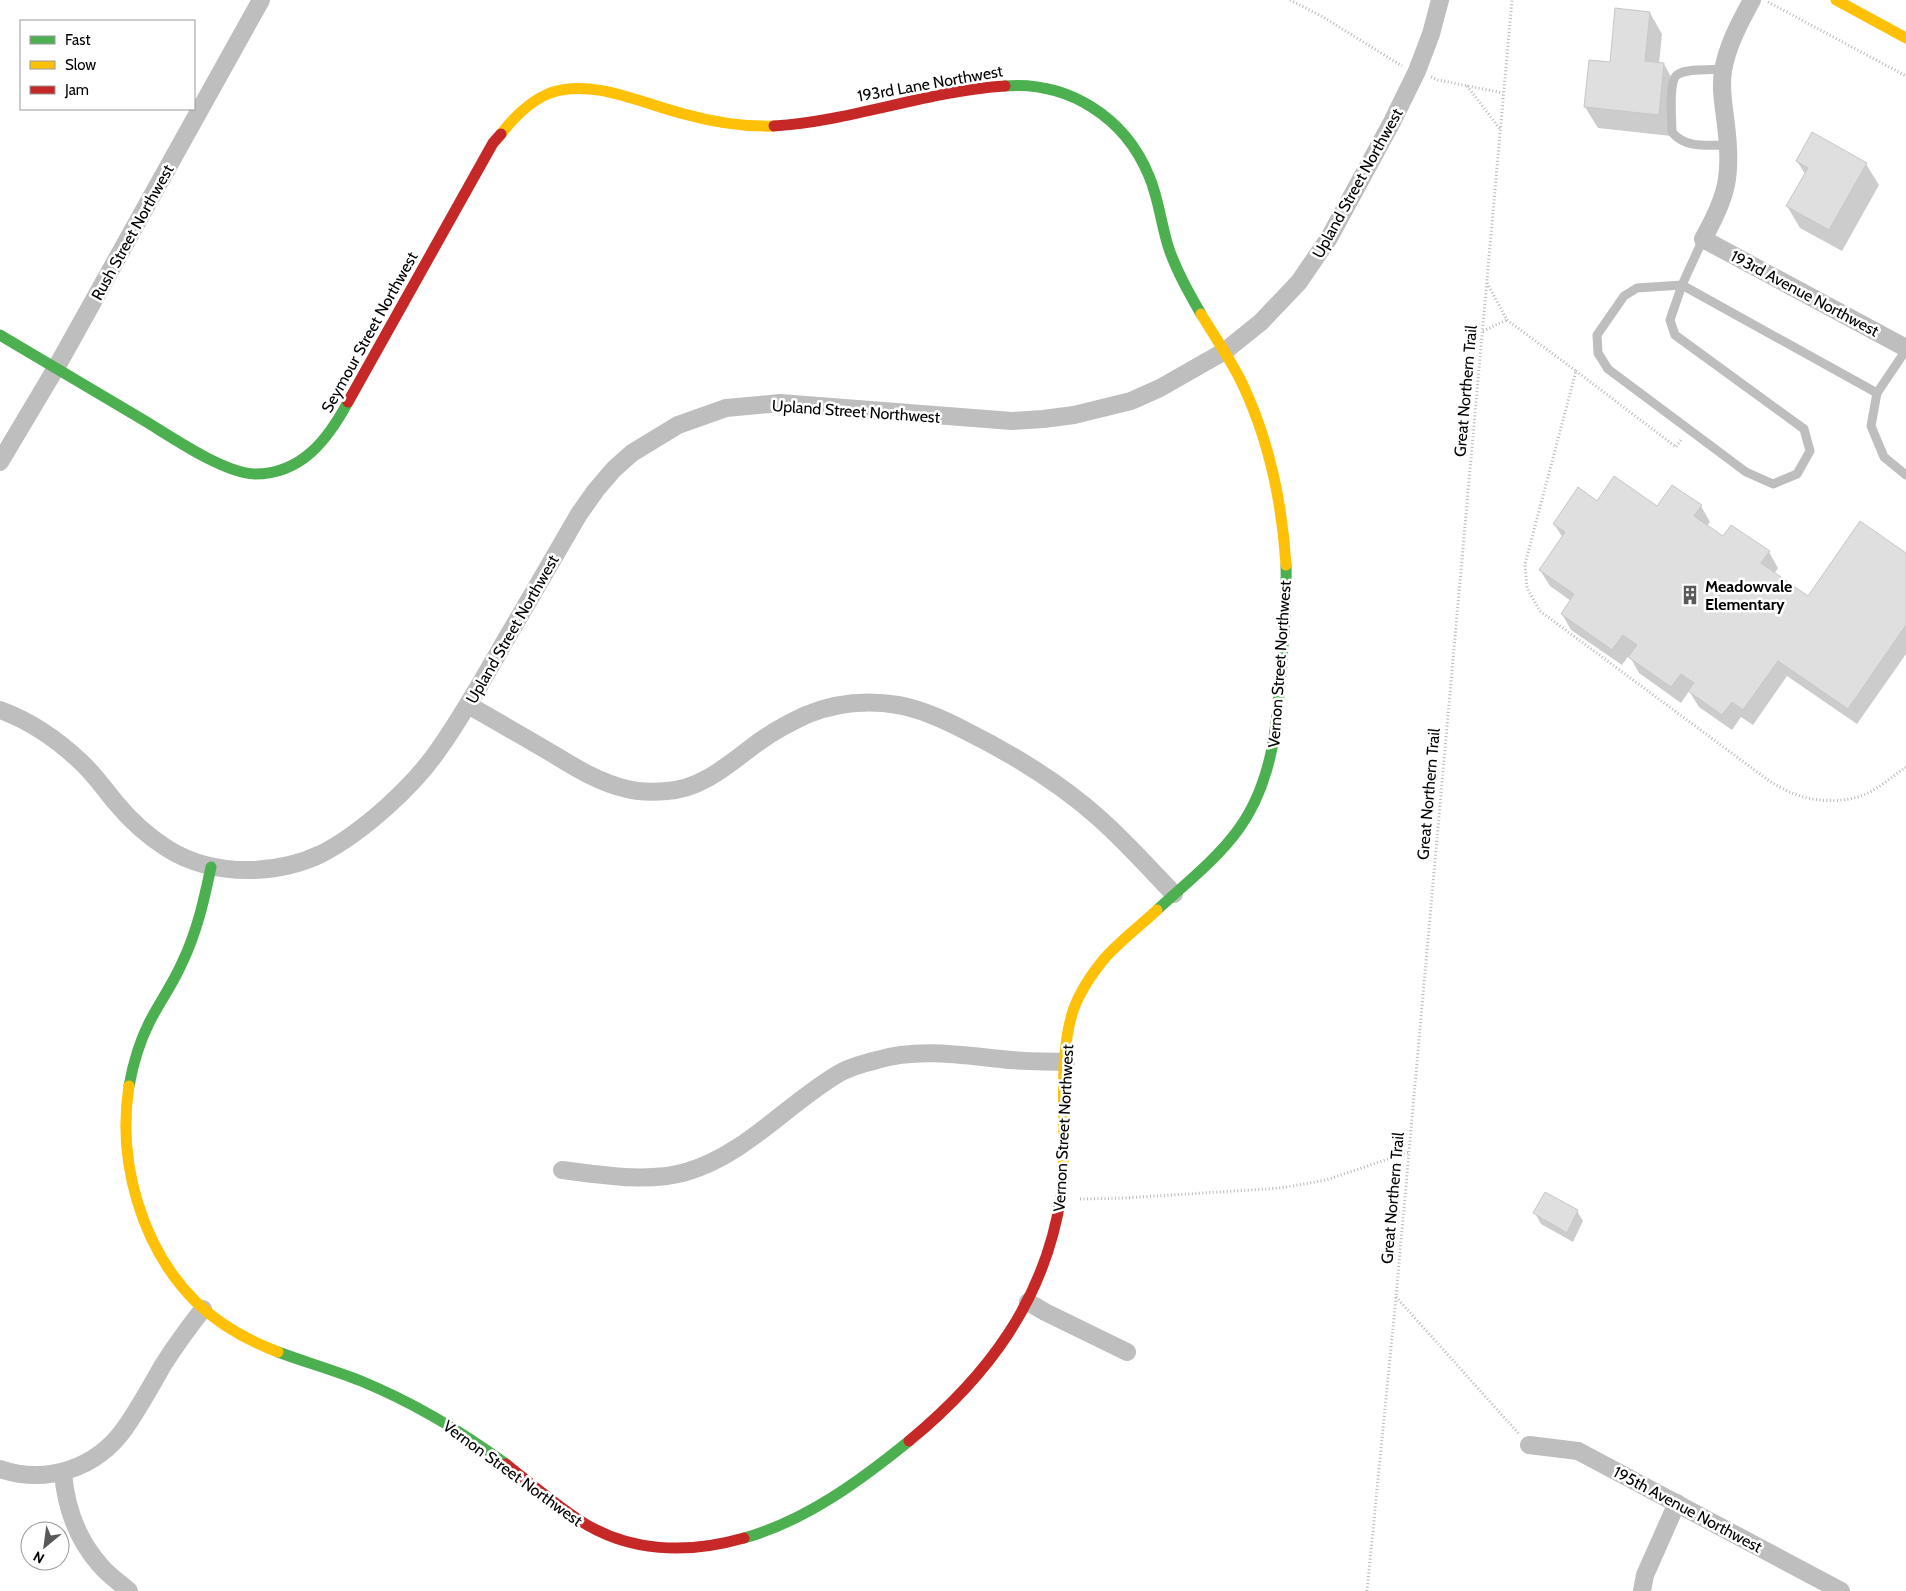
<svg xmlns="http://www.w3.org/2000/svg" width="1906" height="1591" font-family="Cabin,sans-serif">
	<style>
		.shadow { fill: #0003 }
		.building { fill: #dfdfdf; stroke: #c7c7c7 }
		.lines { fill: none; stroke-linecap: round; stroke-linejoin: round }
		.path { stroke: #b9b9b9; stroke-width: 3; stroke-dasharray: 1 2.5; stroke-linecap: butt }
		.lane { stroke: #bebebe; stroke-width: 9 }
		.street { stroke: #bebebe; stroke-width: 18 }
		.fast { stroke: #4caf50; stroke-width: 11 }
		.slow { stroke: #ffc107; stroke-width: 11 }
		.jam { stroke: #c62828; stroke-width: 11 }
		.labels { text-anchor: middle; stroke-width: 5; stroke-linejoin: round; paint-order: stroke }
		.street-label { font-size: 16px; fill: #000; stroke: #fff }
		.poi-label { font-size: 16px; font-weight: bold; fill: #000; stroke: #fff; text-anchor: start }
	</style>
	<rect width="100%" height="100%" fill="#fff"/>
	<g class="shadow">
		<polygon points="1650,13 1662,34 1659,64 1664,64 1676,86 1671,136 1598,128 1585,107 1611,64"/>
		<polygon points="1797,161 1866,164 1879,185 1842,251 1800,228 1787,206 1805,174"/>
		<polygon points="1597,502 1658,508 1701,506 1710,522 1707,526 1724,538 1769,552 1778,568 1774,574 1808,597 1906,554 1906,654 1857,724 1787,676 1753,725 1741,717 1732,730 1699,707 1689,691 1681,703 1639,673 1629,655 1622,665 1571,630 1562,614 1571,601 1550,586 1540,570 1563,538 1554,524"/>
		<polygon points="1577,1211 1583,1221 1573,1242 1541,1224 1535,1213"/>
	</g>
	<g class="building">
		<polygon points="1615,8 1650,12 1645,61 1664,63 1659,115 1584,107 1589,60 1610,62"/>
		<polygon points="1812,132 1867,163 1829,230 1786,206 1808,168 1796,161"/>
		<polygon points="1614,476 1657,506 1672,485 1702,505 1694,516 1723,536 1731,525 1770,551 1761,563 1808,596 1860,521 1906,553 1906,625 1848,709 1778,661 1743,710 1732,702 1722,715 1688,691 1694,683 1681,674 1671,687 1628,657 1637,645 1623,635 1612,650 1561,614 1574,594 1539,570 1565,532 1553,524 1578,487 1597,501"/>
		<polygon points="1545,1192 1578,1210 1567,1233 1533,1213"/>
	</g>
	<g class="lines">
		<g class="path">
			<polyline points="1290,0 1323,17 1402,66"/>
			<polyline points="1768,2 1906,76"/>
			<polyline points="1431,77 1438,80 1503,93"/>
			<polyline points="1467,86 1500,129"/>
			<path d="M 1487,283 L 1507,320 L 1576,371 L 1525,564 L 1527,588 L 1540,611 L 1768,780 C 1776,785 1784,790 1792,793 C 1813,802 1839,803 1861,796 C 1877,790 1892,777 1906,767"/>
			<polyline points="1483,331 1507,320"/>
			<polyline points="1576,371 1676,447 1681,440"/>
			<polyline points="1080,1199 1125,1198 1281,1188 1326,1180 1409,1152"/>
			<polyline points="1396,1297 1519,1434"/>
			<polyline points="1367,1591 1396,1297 1512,0"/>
		</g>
		<g class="lane">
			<path d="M 1723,69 C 1712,70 1686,68 1677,75 C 1668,82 1672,120 1672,132 C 1685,149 1709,145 1729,145"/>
			<polyline points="1703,239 1682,285 1877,393"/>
			<polygon points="1682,285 1670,320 1675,335 1804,429 1810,451 1797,474 1773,484 1746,472 1608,369 1598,353 1597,335 1624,296 1637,288"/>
			<polyline points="1906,350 1877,393 1871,426 1884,457 1906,475"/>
		</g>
		<g class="street">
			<path d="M 1752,0 C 1740,22 1727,46 1723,71 C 1720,89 1724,107 1726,125 C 1732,174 1728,195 1703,239 L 1906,348"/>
			<polyline points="0,462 56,368 261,0"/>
			<path d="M 468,705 C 497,721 525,738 553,754 C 576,768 600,783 627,789 C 639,792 655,792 667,791 C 705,789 734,759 763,739 C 776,730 791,722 806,715 C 835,703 867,700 898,705 C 922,709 945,720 966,731 C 1014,755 1060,783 1099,818 C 1126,842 1149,868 1174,894"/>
			<path d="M 0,710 C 30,721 59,741 82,763 C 95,775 105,790 116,803 C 131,821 149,837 168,849 C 194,865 224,871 254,870 C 277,869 300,864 321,854 C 362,833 413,787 439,749 C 463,715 484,678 505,641 C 530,599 554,557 579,514 L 596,490 L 614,469 L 632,453 L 678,425 L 726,408 L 780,403 L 1012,421 L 1043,419 L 1074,415 L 1131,401 L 1160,388 L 1225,351 L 1261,322 L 1299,282 L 1329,238 L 1392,122 L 1417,71 L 1431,34 L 1440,0"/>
			<path d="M 562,1170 C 602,1175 647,1183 686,1172 C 745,1155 787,1104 838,1074 C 849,1067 865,1063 877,1060 C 917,1048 961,1055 1001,1059 C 1022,1062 1044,1061 1066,1062"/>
			<polyline points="1028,1302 1045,1312 1127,1352"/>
			<polyline points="1529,1445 1578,1451 1841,1591"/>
			<path d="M 0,1469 C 47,1485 97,1468 125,1428 C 139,1408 151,1386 163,1365 C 175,1346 189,1327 203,1309"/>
			<path d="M 63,1473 C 66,1508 77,1539 100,1565 C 108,1575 120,1583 129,1591"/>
			<polyline points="1642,1591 1645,1575 1677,1503"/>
		</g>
		<g class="fast">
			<path d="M 1005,86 C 1068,81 1125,117 1149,176 C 1159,199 1161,225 1169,249 C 1177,272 1189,293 1201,314"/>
			<path d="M 0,335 C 47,363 93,390 140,418 C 169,435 222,473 255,474 C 302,474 328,439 348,402"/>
			<path d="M 1157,910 C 1185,884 1216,860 1238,830 C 1272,784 1277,726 1281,671 C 1284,635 1287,600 1286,565"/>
			<path d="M 129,1086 C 133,1064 139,1043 149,1023 C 159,1003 173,984 182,963 C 197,932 204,900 211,867"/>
			<path d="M 278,1352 C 305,1362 333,1370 361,1381 C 412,1402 461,1431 506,1464"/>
			<path d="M 744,1538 C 805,1521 860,1481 909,1441"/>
		</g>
		<g class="slow">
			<polyline points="1836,0 1906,38"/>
			<path d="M 501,134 C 514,117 530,101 550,93 C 593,78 643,104 684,114 C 713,122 744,127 774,126"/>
			<path d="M 1201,314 C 1215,337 1230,359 1242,383 C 1269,440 1282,502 1286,565"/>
			<path d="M 129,1086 C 117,1161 141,1248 197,1303 C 219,1324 249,1341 278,1352"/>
			<path d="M 1061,1196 C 1069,1138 1056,1069 1072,1014 C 1078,994 1091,975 1104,959 C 1120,941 1140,926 1157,910"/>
		</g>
		<g class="jam">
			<path d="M 774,126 C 852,121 927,91 1005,86"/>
			<polyline points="348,402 493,143 501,134"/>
			<path d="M 909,1441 C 988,1376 1045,1300 1061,1196"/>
			<path d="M 506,1464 C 530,1483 553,1503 579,1520 C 629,1553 688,1554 744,1538"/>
		</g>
	</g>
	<defs>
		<symbol id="building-bare" viewBox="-9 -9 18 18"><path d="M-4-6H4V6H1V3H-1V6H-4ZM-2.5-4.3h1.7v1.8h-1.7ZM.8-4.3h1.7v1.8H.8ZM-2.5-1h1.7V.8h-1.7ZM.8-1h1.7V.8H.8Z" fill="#595959" stroke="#fff" stroke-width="2.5" paint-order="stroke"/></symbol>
	</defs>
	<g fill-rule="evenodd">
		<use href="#building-bare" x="1676" y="581" width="28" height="28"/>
	</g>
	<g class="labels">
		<g class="street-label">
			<text transform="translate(930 83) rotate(-10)" y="6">193rd Lane Northwest</text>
			<text transform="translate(1357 183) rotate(-61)" y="6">Upland Street Northwest</text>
			<text transform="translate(132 232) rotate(-61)" y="6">Rush Street Northwest</text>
			<text transform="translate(1805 293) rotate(28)" y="6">193rd Avenue Northwest</text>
			<text transform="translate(369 332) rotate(-61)" y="6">Seymour Street Northwest</text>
			<text transform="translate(1465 391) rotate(-85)" y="6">Great Northern Trail</text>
			<text transform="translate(856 411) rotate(4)" y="6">Upland Street Northwest</text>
			<text transform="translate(512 629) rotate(-60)" y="6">Upland Street Northwest</text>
			<text transform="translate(1279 664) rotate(-86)" y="6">Vernon Street Northwest</text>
			<text transform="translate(1428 794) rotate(-85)" y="6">Great Northern Trail</text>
			<text transform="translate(1063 1128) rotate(-87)" y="6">Vernon Street Northwest</text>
			<text transform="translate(1392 1198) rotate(-85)" y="6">Great Northern Trail</text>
			<text transform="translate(513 1473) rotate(36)" y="6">Vernon Street Northwest</text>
			<text transform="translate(1688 1509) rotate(28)" y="6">195th Avenue Northwest</text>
		</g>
		<g class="poi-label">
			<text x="1705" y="592">Meadowvale<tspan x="1705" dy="18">Elementary</tspan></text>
		</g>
	</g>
	<rect x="20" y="20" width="175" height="90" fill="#ffffff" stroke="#999999"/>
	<rect x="30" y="36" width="25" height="8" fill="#4caf50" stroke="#999999"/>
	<text x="65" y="45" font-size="15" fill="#000000">Fast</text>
	<rect x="30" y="61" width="25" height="8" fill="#ffc107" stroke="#999999"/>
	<text x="65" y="70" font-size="15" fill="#000000">Slow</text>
	<rect x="30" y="86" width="25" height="8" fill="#c62828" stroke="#999999"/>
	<text x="65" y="95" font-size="15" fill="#000000">Jam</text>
	<g transform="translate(45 1546) rotate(209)"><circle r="24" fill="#ffffff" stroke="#999999"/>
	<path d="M0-4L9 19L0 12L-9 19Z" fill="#595959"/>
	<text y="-8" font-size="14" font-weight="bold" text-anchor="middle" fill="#000000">N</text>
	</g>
</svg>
